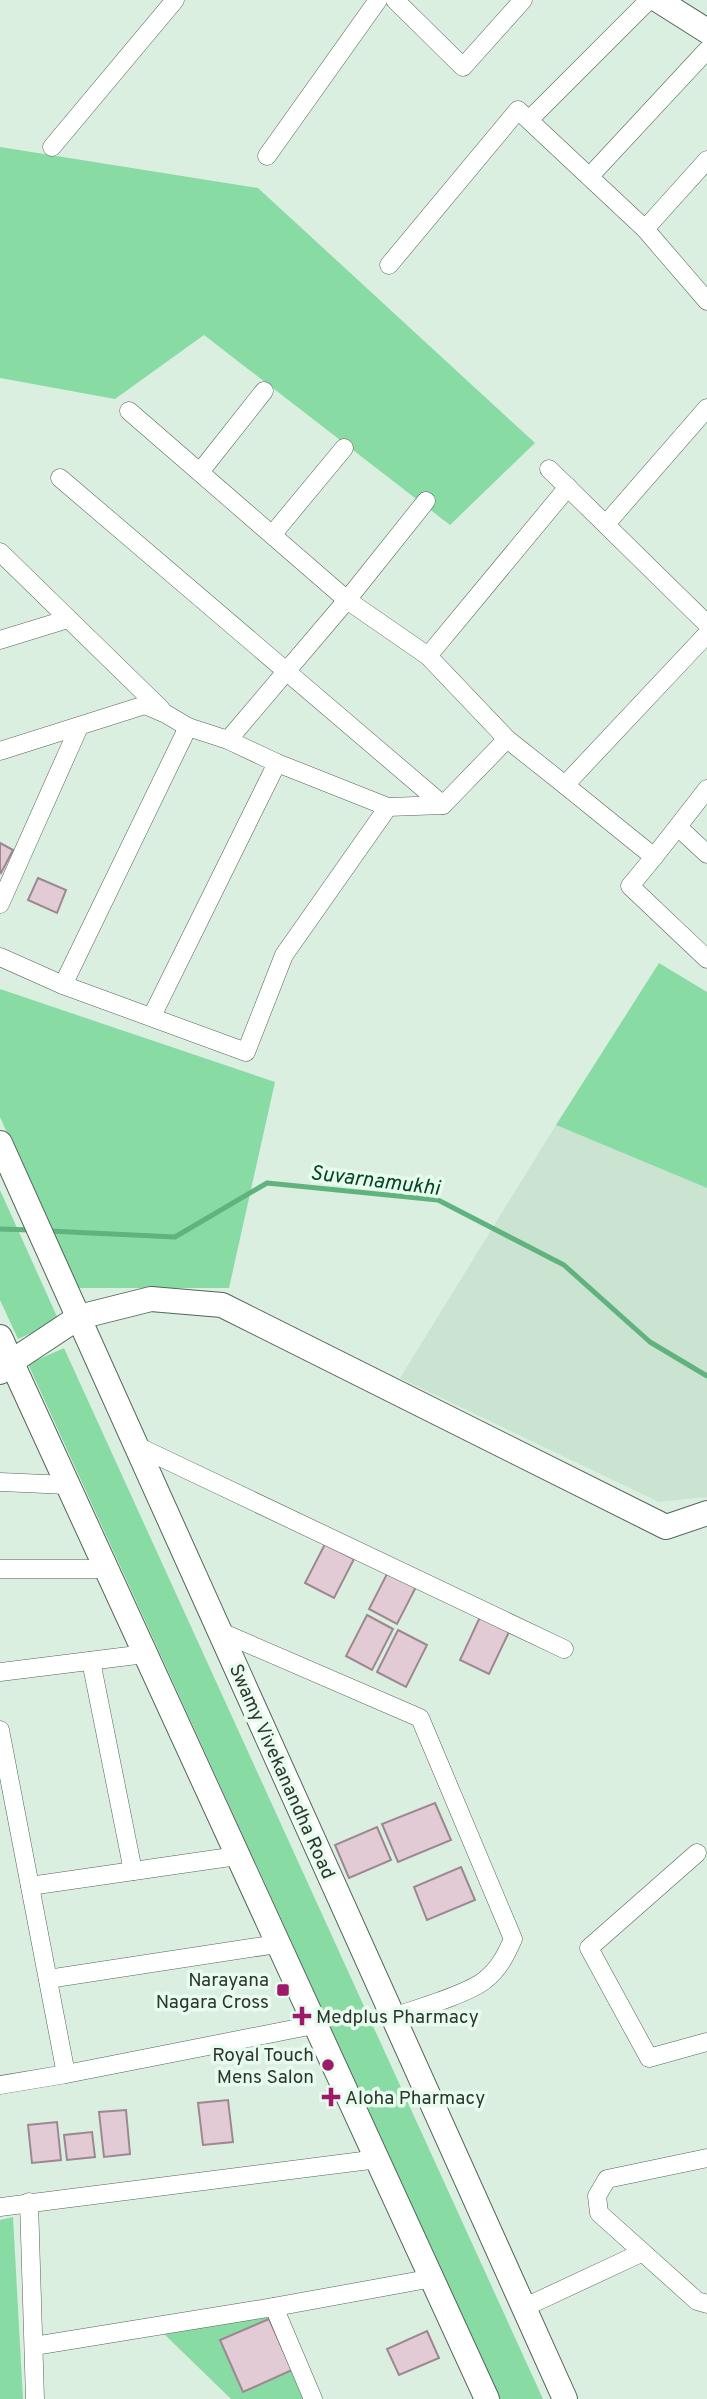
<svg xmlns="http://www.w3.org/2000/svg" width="707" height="2399" font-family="Overpass,sans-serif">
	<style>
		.built { fill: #cae4d1 }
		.green { fill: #89dba4 }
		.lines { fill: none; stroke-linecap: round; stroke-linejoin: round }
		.stream { stroke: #60b37d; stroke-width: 5 }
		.building { fill: #e2cbd5; stroke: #9d8891; stroke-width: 2 }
		.street-casing { stroke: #536558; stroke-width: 19 }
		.secondary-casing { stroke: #536558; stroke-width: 26 }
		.street { stroke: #fff; stroke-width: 18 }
		.secondary { stroke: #fff; stroke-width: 24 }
		.poi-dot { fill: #9e1969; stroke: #e8fcee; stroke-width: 2.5 }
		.labels { text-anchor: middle; stroke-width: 7; stroke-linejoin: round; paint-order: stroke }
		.street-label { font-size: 19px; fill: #2d352f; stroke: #e8fcee }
		.poi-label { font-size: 19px; fill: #2d352f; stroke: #e8fcee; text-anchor: end }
		.water-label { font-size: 21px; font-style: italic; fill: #014523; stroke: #e8fcee }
	</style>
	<rect width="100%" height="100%" fill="#dbefe0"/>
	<polygon class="built" points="556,1125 707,1188 707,1497 659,1502 400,1378"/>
	<g class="green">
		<polygon points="0,147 258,188 535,443 450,525 204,335 115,399 0,378"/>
		<polygon points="659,963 707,992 707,1188 556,1125"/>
		<polygon points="0,989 275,1082 229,1288 75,1288 0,1117"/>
		<polygon points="0,1190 59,1321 18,1339 0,1300"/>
		<polygon points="64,1348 543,2399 500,2399 28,1364"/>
		<polygon points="13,2217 23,2399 0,2399 0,2220"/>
		<polygon points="269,2313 305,2399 231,2399 161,2331"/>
	</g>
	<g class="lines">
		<g class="stream">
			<polyline points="0,1229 32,1230"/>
			<polyline points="49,1231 175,1237 267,1183 438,1200 564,1265 650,1342 707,1376"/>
		</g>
	</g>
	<g class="building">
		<polygon points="0,843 13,850 1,873 0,872"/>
		<polygon points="38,878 66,890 57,913 28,900"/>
		<polygon points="325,1544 354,1559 334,1598 305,1583"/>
		<polygon points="388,1572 416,1587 397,1624 369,1609"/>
		<polygon points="367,1615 393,1629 372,1670 346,1656"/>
		<polygon points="480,1617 509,1632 489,1674 460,1660"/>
		<polygon points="398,1630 427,1645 406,1687 377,1672"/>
		<polygon points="435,1803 451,1840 398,1862 382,1824"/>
		<polygon points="377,1827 391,1860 349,1878 335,1845"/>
		<polygon points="461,1867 475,1900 427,1920 414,1887"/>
		<polygon points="228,2100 233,2142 203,2145 198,2103"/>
		<polygon points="126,2110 130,2154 104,2157 99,2112"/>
		<polygon points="57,2122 61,2160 32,2163 28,2125"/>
		<polygon points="92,2132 95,2157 67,2160 64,2135"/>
		<polygon points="269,2319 292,2370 243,2392 220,2340"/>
		<polygon points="427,2331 439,2358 399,2375 387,2349"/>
	</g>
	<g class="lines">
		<defs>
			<g id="street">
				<polyline points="395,0 463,67 523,0"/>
				<polyline points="530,119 649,0"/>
				<polyline points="52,147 175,0"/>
				<polyline points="267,156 378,0"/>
				<polyline points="590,176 707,50"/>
				<polyline points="645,229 707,160"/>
				<polyline points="389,265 518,110 645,229 707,301"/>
				<polyline points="549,469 707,624"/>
				<polyline points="200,472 264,391"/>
				<polyline points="60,478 443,805"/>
				<polyline points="606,524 707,408"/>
				<polyline points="272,535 344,448"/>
				<polyline points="0,552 161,709"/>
				<polyline points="0,640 68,619"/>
				<polyline points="428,656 568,487"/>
				<polyline points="507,739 565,785 707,634"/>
				<polyline points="228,740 347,600 426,501"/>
				<polyline points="0,751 145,705 166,714 188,727 228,740 277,763 388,807 443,805 507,739 428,656 347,600 129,411"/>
				<polyline points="565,785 654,857 707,789"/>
				<polyline points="678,827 707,854"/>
				<polyline points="654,857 630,886 707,959"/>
				<polyline points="0,904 79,727"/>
				<polyline points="0,957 63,985 246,1052 284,955 388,807"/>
				<polyline points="63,985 188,727"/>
				<polyline points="152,1016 277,763"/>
				<polyline points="137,1446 564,1649"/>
				<polyline points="0,1482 68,1485"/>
				<polyline points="0,1569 106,1569"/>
				<path d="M 221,1632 L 420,1718 L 513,1939 C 506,1955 499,1969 485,1980 C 468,1994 416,2009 393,2017"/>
				<polyline points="91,1661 133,1871"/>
				<polyline points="0,1672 145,1654"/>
				<polyline points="0,1730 66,2074"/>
				<polyline points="697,1853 589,1948 649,2058 707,2042"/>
				<polyline points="30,1886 237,1856"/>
				<polyline points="48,1979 277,1944"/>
				<polyline points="0,2085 66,2074 314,2025"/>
				<polyline points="707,2158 607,2179 597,2196 599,2213 697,2301 707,2304"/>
				<polyline points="29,2202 35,2399"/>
				<polyline points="0,2207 378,2159"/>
				<polyline points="274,2307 313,2399"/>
				<polyline points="523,2308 641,2253"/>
				<polyline points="34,2346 274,2307 433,2278"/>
			</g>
			<g id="secondary">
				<polyline points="658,0 707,31"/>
				<polyline points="0,1143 565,2399"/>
				<polyline points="0,1337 487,2399"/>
				<polyline points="0,1372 11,1362 79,1317 151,1299 222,1305 666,1527 707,1513"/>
			</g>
		</defs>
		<use href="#street" class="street-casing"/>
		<use href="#secondary" class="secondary-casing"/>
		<use href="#street" class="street"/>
		<use href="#secondary" class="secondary"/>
	</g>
	<g class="poi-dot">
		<rect x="276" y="1983" width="14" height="14" rx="3.5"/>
		<path d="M298.5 2005.5h7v7h7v7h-7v7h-7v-7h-7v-7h7z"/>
		<circle cx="328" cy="2065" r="7"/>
		<path d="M327.5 2086.5h7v7h7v7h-7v7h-7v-7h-7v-7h7z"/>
	</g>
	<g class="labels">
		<g class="street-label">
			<text transform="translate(283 1771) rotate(66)" y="7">Swamy Vivekanandha Road</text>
		</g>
		<g class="poi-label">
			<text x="269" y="1986">Narayana<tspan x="269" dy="22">Nagara Cross</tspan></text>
			<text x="316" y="2023" text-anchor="start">Medplus Pharmacy</text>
			<text x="314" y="2061">Royal Touch<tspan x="314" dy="22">Mens Salon</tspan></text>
			<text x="345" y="2104" text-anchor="start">Aloha Pharmacy</text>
		</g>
		<g class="water-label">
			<text transform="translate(375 1180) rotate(7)" y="7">Suvarnamukhi</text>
		</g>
	</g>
</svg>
